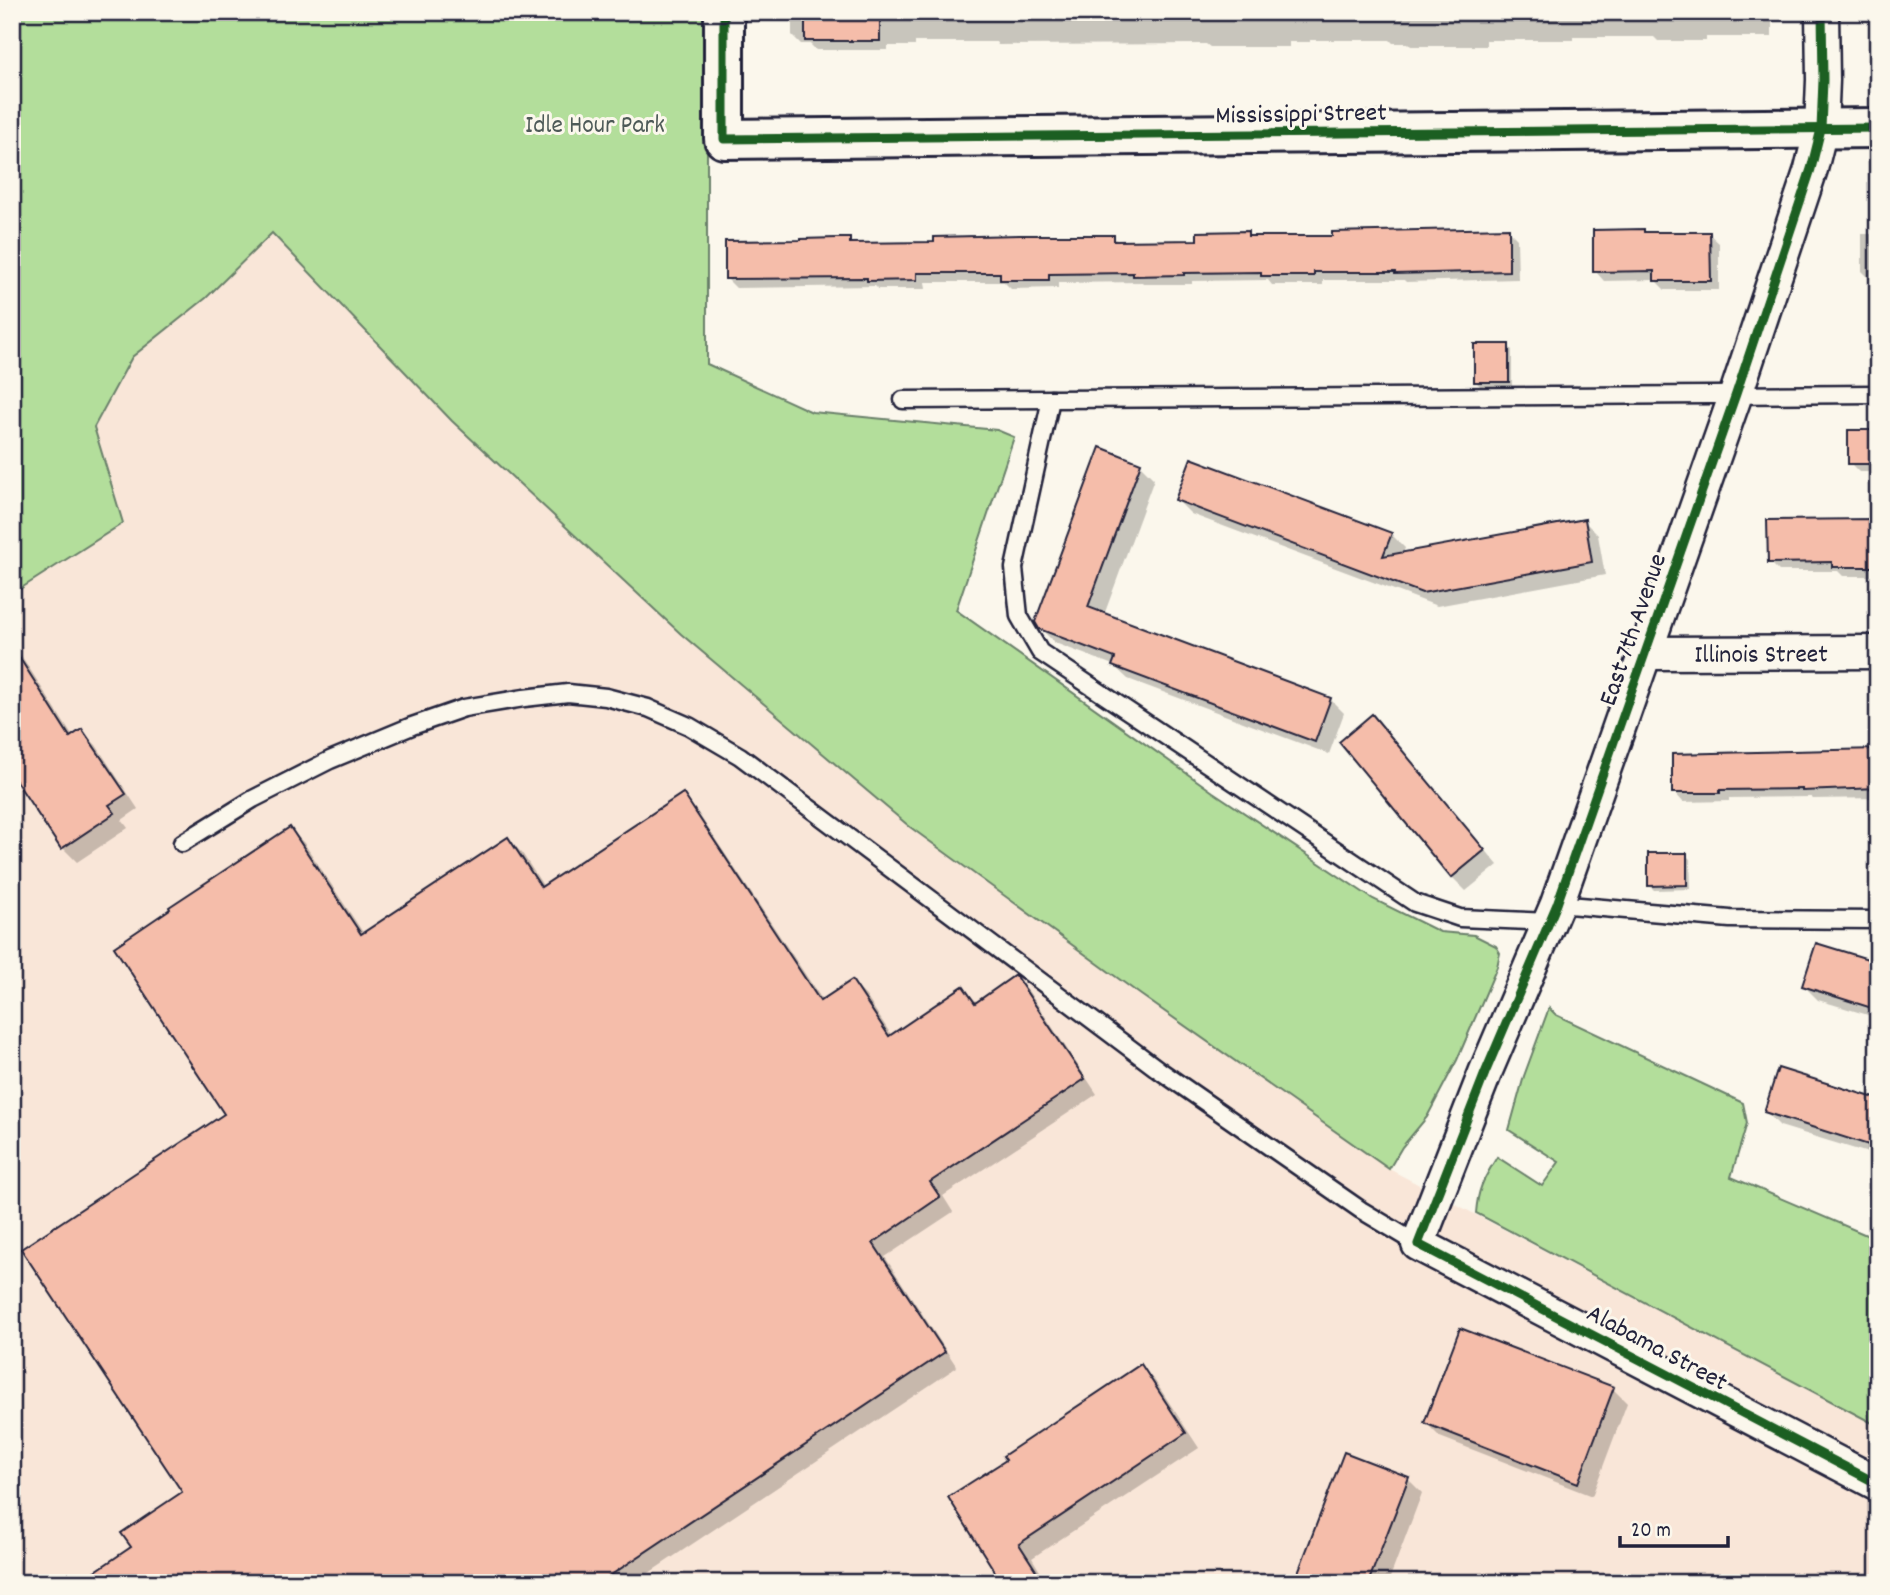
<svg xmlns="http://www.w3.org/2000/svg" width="1890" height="1595" font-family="Dekko,sans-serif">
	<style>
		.built { fill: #f9e6d8 }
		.green { fill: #b3de9b; stroke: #6a806b; stroke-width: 2 }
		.shadow { fill: #0003 }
		.building { fill: #f5bdaa; stroke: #22223b; stroke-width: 2 }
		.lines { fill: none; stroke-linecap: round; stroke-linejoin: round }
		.lane-casing { stroke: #22223b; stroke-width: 21 }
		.street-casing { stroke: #22223b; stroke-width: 37 }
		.secondary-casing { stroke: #22223b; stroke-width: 44 }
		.lane { stroke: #fbf7ec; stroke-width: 16 }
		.street { stroke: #fbf7ec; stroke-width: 32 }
		.secondary { stroke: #fbf7ec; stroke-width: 38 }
		.cycleway-casing { stroke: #fbf7ec; stroke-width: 13 }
		.cycleway { stroke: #1b5e20; stroke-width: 9 }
		.labels { text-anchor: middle; stroke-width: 6; stroke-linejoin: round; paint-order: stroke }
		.street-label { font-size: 26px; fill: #22223b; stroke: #fbf7ec }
		.park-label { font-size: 26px; fill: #4e5a58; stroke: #fbf7ec }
	</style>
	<rect width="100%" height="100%" fill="#fbf7ec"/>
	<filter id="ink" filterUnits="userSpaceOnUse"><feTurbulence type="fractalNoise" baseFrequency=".0143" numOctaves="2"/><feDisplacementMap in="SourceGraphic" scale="14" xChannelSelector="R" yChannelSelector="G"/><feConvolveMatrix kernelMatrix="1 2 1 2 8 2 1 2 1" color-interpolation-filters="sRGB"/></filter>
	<g filter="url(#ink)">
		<polygon class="built" points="165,119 1389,1169 1878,1426 1878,1583 12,1583 12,594 123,523 12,193"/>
		<g class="green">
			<polygon points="12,12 707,12 707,364 812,412 997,430 1014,437 956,610 1213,792 1373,899 1440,932 1474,935 1496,946 1500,953 1497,967 1457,1060 1427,1117 1402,1147 1389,1169 1141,995 910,827 681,634 452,421 272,233 206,298 132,357 94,427 123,523 12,594"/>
			<path d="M 1549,1008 L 1556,1015 L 1743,1103 L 1747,1123 L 1731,1177 L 1878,1240 L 1878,1426 L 1476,1213 C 1478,1187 1484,1179 1497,1157 L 1542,1186 L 1559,1162 L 1509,1130 L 1524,1076 Z"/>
		</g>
		<g class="shadow">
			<polygon points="792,12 1772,12 1772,37 1706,37 1706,41 1658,41 1654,37 1573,37 1573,40 1486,40 1486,46 1411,46 1408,43 1393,43 1390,40 1310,40 1310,42 1289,42 1289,47 1210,47 1206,44 998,45 996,42 915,42 915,46 888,46 888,50 816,50 810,44 801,44 792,35"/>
			<polygon points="1508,230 1517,239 1518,279 1406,282 1404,280 1323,280 1323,285 1272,285 1268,280 1192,281 1192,284 1144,284 1142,282 1058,283 1058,288 1011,289 1004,282 925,282 926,289 878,289 875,286 736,288 726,278 849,240 854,245 1113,237 1119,242 1199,242 1247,233 1252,238 1333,237"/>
			<polygon points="1643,231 1647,234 1709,234 1719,243 1719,290 1665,290 1655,280 1604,281 1595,271"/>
			<polygon points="1862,234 1878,234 1878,280 1871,280 1862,271"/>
			<polygon points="1508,346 1512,350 1512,386 1480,386 1476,382"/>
			<polygon points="1878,432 1878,472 1859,472 1850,463"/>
			<polygon points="1140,465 1154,479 1104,615 1330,699 1344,713 1329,754 1128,679 1113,665 1055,643 1040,628"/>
			<polygon points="1177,500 1391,534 1405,548 1403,554 1584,521 1598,535 1605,575 1437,606 1191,514"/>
			<polygon points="1873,520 1878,523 1878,576 1843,576 1838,571 1779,571 1770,562"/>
			<polygon points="12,641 73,737 82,731 96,745 138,809 122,820 128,828 77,862 63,848 12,772"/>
			<polygon points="1372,716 1386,730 1498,865 1466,891 1452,877"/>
			<polygon points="1878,751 1878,798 1813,799 1811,797 1729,798 1729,801 1683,802 1674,792"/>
			<polygon points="682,796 696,810 823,1001 852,982 866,996 892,1036 963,988 978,1003 1015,978 1029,992 1097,1094 943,1196 953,1212 885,1257 957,1367 634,1583 81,1583 133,1548 184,1492 227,1114 290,829 304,843 364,934 508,839 522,853 544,887"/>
			<polygon points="1686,855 1690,859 1691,889 1654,890 1650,886"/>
			<polygon points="1878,964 1878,1018 1818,1000 1804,986"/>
			<polygon points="1878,1101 1878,1156 1780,1126 1766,1112"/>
			<polygon points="1141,1367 1155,1381 1199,1448 1032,1558 1047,1583 1004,1583 1008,1460"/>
			<polygon points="1613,1389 1627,1403 1592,1496 1440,1437 1426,1423"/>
			<polygon points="1408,1479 1422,1493 1388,1583 1296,1583"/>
		</g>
		<g class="building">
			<rect x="805" y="12" width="75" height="29"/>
			<polygon points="1509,228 1509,271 1395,274 1395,272 1314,272 1314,276 1261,276 1261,272 1184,273 1184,275 1133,276 1133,273 1049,274 1049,280 1000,280 1000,273 917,273 917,280 867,281 867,278 725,279 725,241 801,240 801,239 837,238 850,238 850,243 934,242 934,237 1020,235 1114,235 1114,241 1197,240 1197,232 1248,231 1248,236 1332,236 1332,232"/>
			<polygon points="1644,229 1644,232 1710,232 1711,281 1654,281 1654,271 1593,272 1593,230"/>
			<rect x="1474" y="344" width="35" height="38"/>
			<rect x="1848" y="430" width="30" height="34"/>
			<polygon points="1100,447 1141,463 1088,607 1331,698 1315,742 1112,666 1115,658 1039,629 1035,622"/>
			<polygon points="1191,458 1392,533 1383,556 1585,519 1592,562 1422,593 1175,500"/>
			<polygon points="1874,519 1874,526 1878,526 1878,567 1832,567 1832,562 1768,563 1767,520"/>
			<polygon points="12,646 70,737 82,729 126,794 109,805 115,813 61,849 12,775"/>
			<polygon points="1372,714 1485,850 1451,878 1339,742"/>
			<polygon points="1878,749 1878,788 1802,791 1802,789 1720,790 1720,793 1672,793 1672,754"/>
			<polygon points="683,793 820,1001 852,980 889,1036 963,986 975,1003 1015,975 1085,1079 930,1182 940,1197 873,1243 945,1352 599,1583 78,1583 131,1547 121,1533 182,1492 21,1249 224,1114 114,947 170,909 169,907 290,827 361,934 508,837 541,887"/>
			<polygon points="1648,853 1687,853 1687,885 1648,886"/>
			<polygon points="1816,943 1878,962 1878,1010 1802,986"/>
			<polygon points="1778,1068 1878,1099 1878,1148 1764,1112"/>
			<polygon points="1460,1328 1614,1387 1578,1483 1424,1423"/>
			<polygon points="1141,1364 1186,1433 1019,1544 1044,1583 1002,1583 948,1497 1006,1460 1003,1456"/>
			<polygon points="1344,1452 1409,1477 1368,1583 1294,1583"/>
		</g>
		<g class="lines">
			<defs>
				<g id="lane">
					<polyline points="1051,399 1014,568 1019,616 1040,652 1415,903 1460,918 1549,922"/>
					<polyline points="903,400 1878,394"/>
					<polyline points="182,843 253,799 330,760 412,726 464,708 524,698 568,693 606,697 648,708 689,726 740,756 1159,1070 1361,1210 1418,1244"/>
					<polyline points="1557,904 1730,919 1878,920"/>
				</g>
				<g id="street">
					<polyline points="1822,12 1823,80 1821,129 1811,169 1736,394 1557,904 1485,1073 1418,1244 1878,1484"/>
					<path id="s1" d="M 1645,653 L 1878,652"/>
				</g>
				<polyline id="secondary" points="724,12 724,139 1878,128"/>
			</defs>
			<use href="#lane" class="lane-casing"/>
			<use href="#street" class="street-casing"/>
			<use href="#secondary" class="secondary-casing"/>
			<use href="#lane" class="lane"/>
			<use href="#street" class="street"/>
			<use href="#secondary" class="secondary"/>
			<defs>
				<g id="cycleway">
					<polyline points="724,12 724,139 1878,128"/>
					<polyline points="1822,12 1823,80 1821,129 1811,169 1736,394 1557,904 1485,1073 1418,1244 1878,1484"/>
				</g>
			</defs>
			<use href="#cycleway" class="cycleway-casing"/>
			<use href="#cycleway" class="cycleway"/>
		</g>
	</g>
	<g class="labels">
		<g class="street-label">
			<text transform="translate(1301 112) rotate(-1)" y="9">Mississippi Street</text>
			<text transform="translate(1631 629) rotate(-71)" y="9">East 7th Avenue</text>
			<text dy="9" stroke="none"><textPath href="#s1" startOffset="116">Illinois Street</textPath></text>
			<text transform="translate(1658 1346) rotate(28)" y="9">Alabama Street</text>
		</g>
		<g class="park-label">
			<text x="595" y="132">Idle Hour Park</text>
		</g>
	</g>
	<rect width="1890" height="1595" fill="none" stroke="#fbf7ec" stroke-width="42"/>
	<rect x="21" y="21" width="1848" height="1553" fill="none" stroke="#22223b" stroke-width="2.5" filter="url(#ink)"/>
	<path d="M1620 1536v10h108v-10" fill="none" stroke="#22223b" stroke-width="3.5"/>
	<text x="1631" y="1536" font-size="21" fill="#22223b" stroke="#fbf7ec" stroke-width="5" paint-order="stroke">20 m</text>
</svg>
